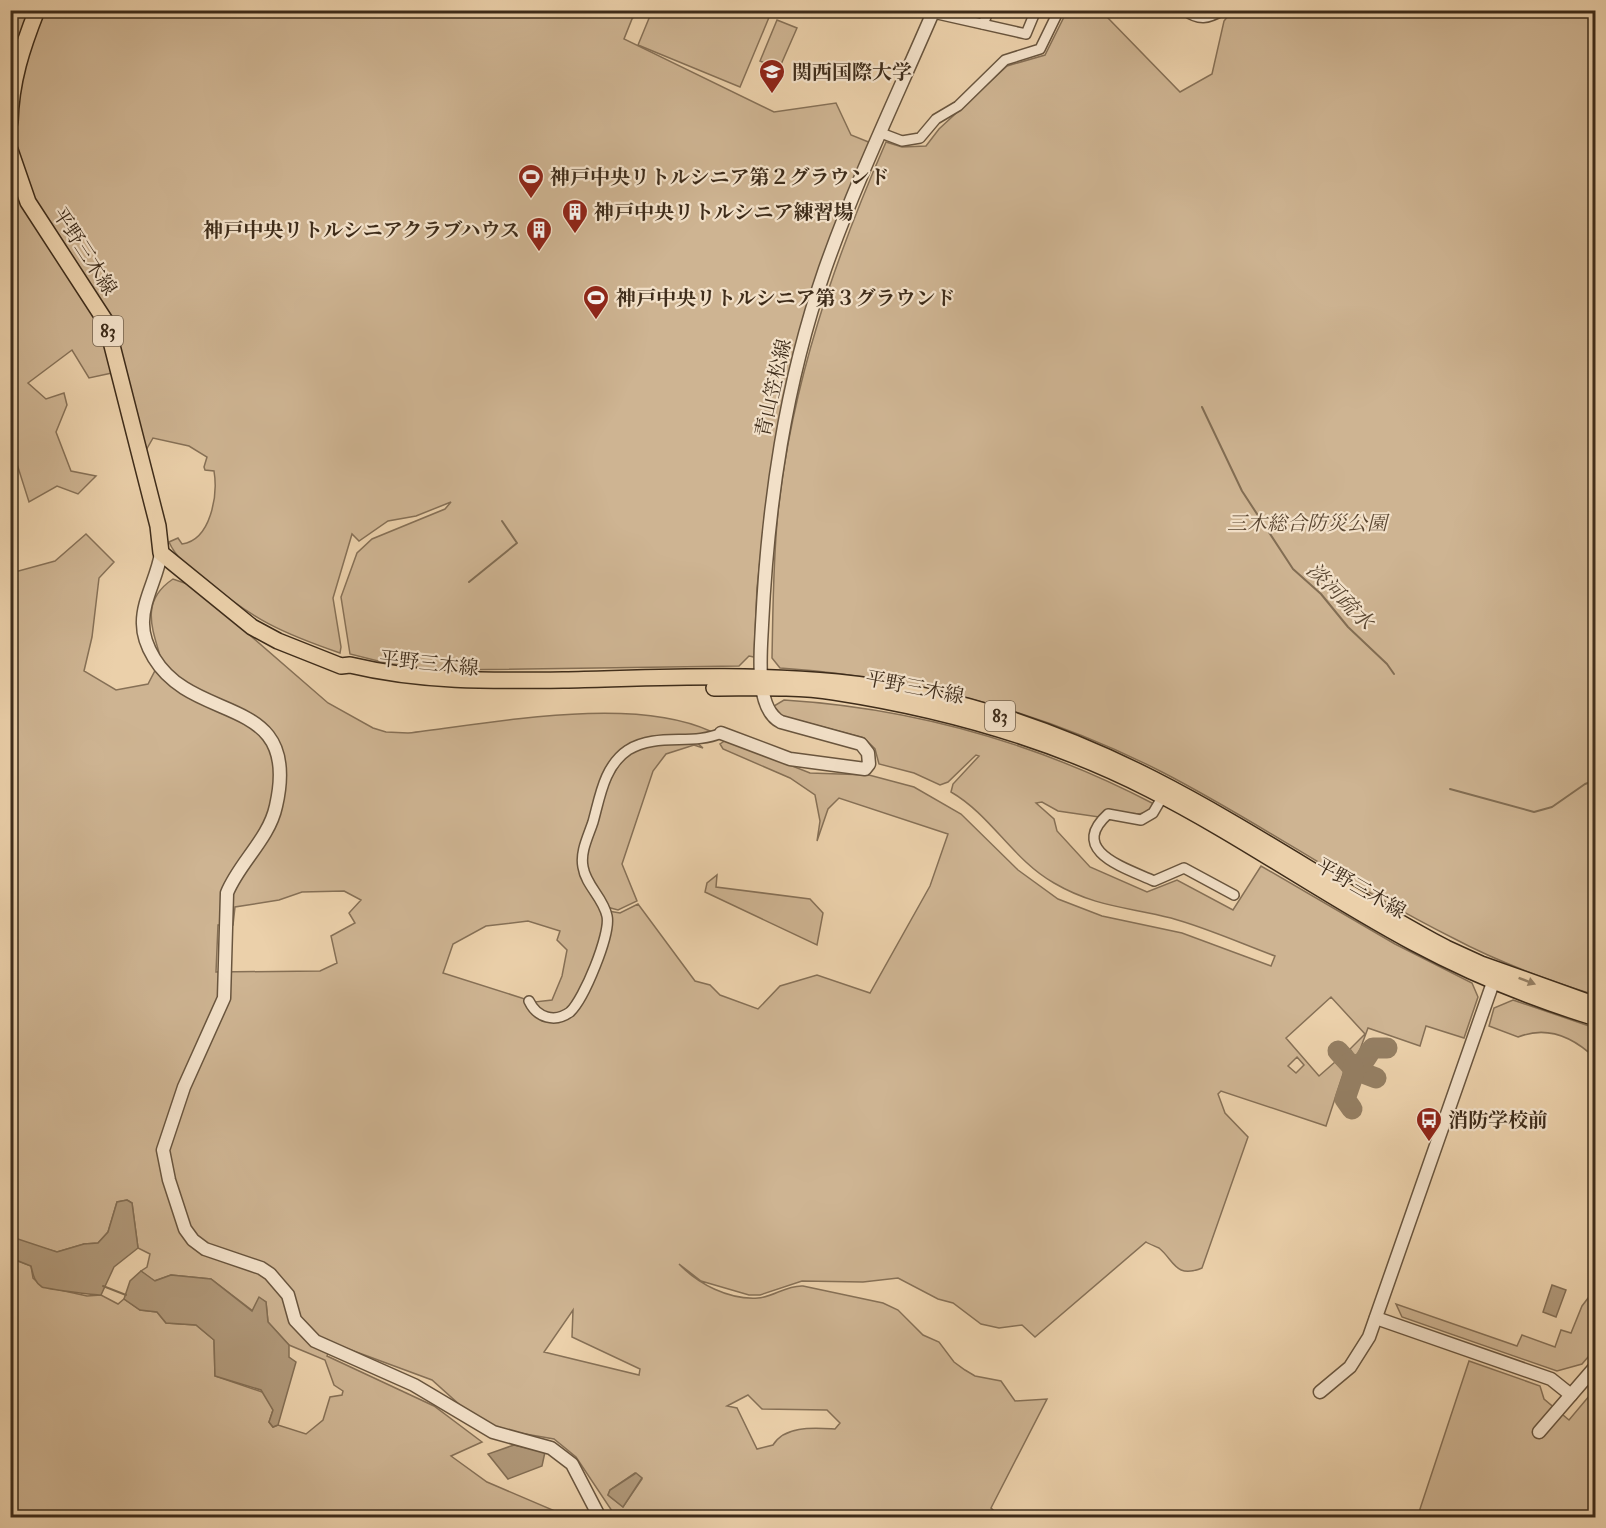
<svg xmlns="http://www.w3.org/2000/svg" width="1606" height="1528" font-family="'IM FELL Double Pica','Noto Serif JP',serif">
	<style>
		.green { fill: #ceb492; stroke: #867056; stroke-width: 1.5; fill-rule: evenodd }
		.water { fill: #b09879; stroke: #826d53; stroke-width: 1.5 }
		.lines { fill: none; stroke-linecap: round; stroke-linejoin: round }
		.stream { stroke: #826d53; stroke-width: 2 }
		.taxiway { stroke: #947e62; stroke-width: 21 }
		.minor-casing { stroke: #69553e; stroke-width: 12 }
		.tertiary-casing { stroke: #69553e; stroke-width: 15 }
		.primary-casing { stroke: #3e2c1a; stroke-width: 18 }
		.minor { stroke: #f2e0c8; stroke-width: 9 }
		.tertiary { stroke: #f2e0c8; stroke-width: 12 }
		.primary { stroke: #ebd0aa; stroke-width: 15 }
		.oneway { fill: #947e62 }
		.labels { text-anchor: middle; stroke-width: 4.5; stroke-linejoin: round; paint-order: stroke }
		.shield { fill: #f2e0c8; stroke: #74624e; stroke-width: 1.5 }
		.shield-label { font-size: 18px; font-weight: bold; fill: #3e2c1a }
		.poi-label { font-size: 20px; font-weight: bold; fill: #3e2c1a; stroke: #f2e0c8; text-anchor: start }
		.street-label { font-size: 20px; fill: #3e2c1a; stroke: #f2e0c8 }
		.park-label { font-size: 20px; font-style: italic; fill: #5b4732; stroke: #f2e0c8 }
		.water-label { font-size: 21px; font-style: italic; fill: #5a4732; stroke: #f2e0c8 }
	</style>
	<rect width="100%" height="100%" fill="#ebd0aa"/>
	<filter id="stains"><feTurbulence type="fractalNoise" baseFrequency=".00333" numOctaves="4"/><feColorMatrix values="0 0 0 0 .2 0 0 0 0 .09 0 0 0 0 .02 0 0 0 .5 -.17"/></filter>
	<radialGradient id="worn" r=".72"><stop offset=".6" stop-color="#630" stop-opacity="0"/><stop offset="1" stop-color="#630" stop-opacity=".3"/></radialGradient>
	<g class="green">
		<polygon points="758,10 770,15 740,87 638,45 652,11"/>
		<path d="M 10,11 L 639,11 L 632,19 L 624,39 L 774,112 L 836,103 L 851,135 L 871,143 L 779,425 L 766,504 L 757,588 L 754,657 L 749,656 L 739,666 L 446,670 L 390,664 L 350,654 L 341,597 L 357,553 L 372,539 L 445,509 L 451,502 L 416,516 L 388,521 L 359,541 L 352,534 L 333,598 L 341,647 L 340,653 C 282,633 254,620 207,581 C 192,569 177,560 169,542 L 178,538 L 182,544 C 211,540 218,495 214,471 L 205,470 L 204,467 L 207,457 L 189,446 L 153,438 L 145,452 L 126,370 L 89,378 L 72,350 L 28,383 L 46,399 L 64,393 L 67,405 L 56,432 L 71,471 L 96,476 L 78,494 L 57,486 L 29,502 L 17,464 L 10,468 Z"/>
		<path d="M 1067,11 L 1110,11 L 1108,18 L 1180,92 L 1212,74 L 1224,21 L 1232,11 L 1595,11 L 1595,995 C 1547,980 1498,962 1453,938 C 1353,888 1261,823 1162,772 C 1043,711 913,677 780,668 L 772,658 C 773,610 773,561 778,512 C 792,383 834,261 886,142 L 902,147 L 926,146 L 939,129 L 1007,66 L 1045,55 Z"/>
		<polygon points="777,20 797,28 779,69 760,61"/>
		<path d="M 86,534 L 114,562 L 99,578 L 92,637 L 84,671 L 116,690 L 148,684 L 161,659 C 152,628 140,601 173,579 L 193,586 L 328,703 L 373,728 L 386,732 L 408,733 C 493,723 632,695 710,731 L 704,735 C 631,735 609,746 590,818 C 586,835 577,853 581,871 C 585,892 609,905 605,928 C 600,950 564,1055 534,1002 L 552,1000 L 562,976 L 567,950 L 557,940 L 560,931 L 528,921 L 486,926 L 453,944 L 443,973 L 528,1000 L 529,1008 C 539,1016 549,1024 563,1020 C 585,1011 614,933 608,911 L 620,913 L 638,904 L 695,981 L 710,985 L 720,995 L 758,1009 L 780,986 L 817,975 L 870,993 L 930,886 L 948,834 L 839,798 L 828,809 L 817,841 L 820,821 L 815,795 L 790,778 L 723,749 L 720,744 L 726,740 L 810,773 L 869,775 L 914,787 L 961,814 L 1018,870 L 1058,899 L 1102,916 L 1182,933 L 1271,966 L 1275,956 C 1240,943 1207,928 1171,918 C 1128,907 1095,907 1054,883 C 1013,860 991,815 951,792 L 953,784 L 979,756 L 976,755 L 948,782 L 940,785 L 914,773 L 879,764 L 875,749 L 864,738 L 782,716 L 774,706 L 784,700 C 913,708 1039,744 1154,804 C 1141,826 1116,802 1099,817 L 1058,811 L 1042,802 L 1036,803 L 1054,819 L 1057,831 L 1090,867 L 1147,892 L 1177,880 L 1233,910 L 1261,866 L 1395,944 L 1472,983 L 1478,997 L 1464,1038 L 1426,1026 L 1420,1046 L 1368,1028 L 1358,1055 L 1355,1057 L 1350,1049 L 1365,1034 L 1331,997 L 1286,1038 L 1319,1076 L 1335,1062 L 1344,1071 L 1326,1126 L 1221,1091 L 1218,1094 L 1225,1113 L 1248,1137 L 1202,1268 C 1175,1279 1174,1260 1159,1248 C 1155,1246 1149,1244 1146,1242 L 1035,1337 L 1022,1325 L 999,1328 L 981,1324 L 953,1303 L 938,1299 L 898,1278 L 863,1282 L 802,1281 L 760,1295 L 749,1295 L 701,1281 L 679,1264 C 698,1284 729,1300 758,1298 C 774,1297 786,1285 803,1286 L 883,1303 L 898,1310 L 923,1335 L 939,1342 L 954,1362 L 965,1370 L 975,1376 L 1001,1381 L 1015,1401 L 1047,1399 L 991,1508 L 1001,1517 L 616,1517 L 576,1457 L 554,1439 L 502,1430 L 470,1414 L 432,1380 L 332,1343 L 327,1356 L 434,1406 L 482,1442 L 451,1456 L 487,1482 L 562,1514 L 563,1517 L 11,1517 L 10,1258 L 31,1266 L 33,1278 L 42,1286 L 87,1296 L 101,1295 L 118,1304 L 124,1299 L 140,1310 L 157,1312 L 166,1323 L 196,1325 L 214,1340 L 215,1376 L 265,1393 L 273,1410 L 269,1422 L 273,1427 L 278,1425 L 306,1434 L 323,1420 L 330,1397 L 342,1395 L 343,1391 L 334,1385 L 325,1360 L 289,1345 L 268,1322 L 266,1302 L 259,1298 L 253,1311 L 211,1279 L 171,1275 L 154,1281 L 141,1271 L 147,1267 L 150,1254 L 138,1248 L 132,1203 L 127,1200 L 117,1202 L 108,1232 L 98,1243 L 84,1244 L 57,1252 L 11,1239 L 11,573 L 55,561 ZM 344,891 L 361,900 L 349,913 L 355,923 L 331,936 L 337,963 L 320,971 L 216,972 L 218,925 L 233,925 L 235,907 L 279,900 L 302,892 ZM 1297,1057 L 1304,1065 L 1296,1073 L 1288,1066 ZM 573,1310 L 572,1337 L 640,1369 L 639,1375 L 544,1352 ZM 748,1395 L 762,1409 L 827,1410 L 840,1423 L 835,1429 C 815,1428 785,1425 773,1445 L 757,1449 L 737,1408 L 727,1406 ZM 635,1473 L 642,1479 L 623,1507 L 608,1495 L 610,1490 Z"/>
		<path d="M 694,740 L 703,748 L 694,745 L 666,754 L 653,771 L 622,864 L 637,901 L 618,910 L 607,907 C 598,892 584,876 585,857 C 587,834 611,765 631,752 C 648,741 675,743 694,740 Z"/>
		<polygon points="717,875 716,887 810,899 823,913 817,945 705,892 707,883"/>
		<path d="M 1513,1000 L 1595,1028 L 1595,1058 C 1573,1037 1548,1025 1518,1037 L 1489,1026 L 1494,1008 Z"/>
		<polygon points="1595,1289 1595,1349 1582,1364 1557,1371 1402,1317 1396,1304 1517,1346 1522,1335 1555,1347 1561,1330 1571,1333 1582,1306"/>
		<polygon points="1469,1361 1540,1386 1544,1399 1569,1420 1595,1389 1595,1517 1417,1518"/>
	</g>
	<g class="water">
		<path d="M 127,1200 L 132,1203 L 138,1248 L 114,1267 L 101,1295 C 94,1295 47,1289 42,1287 C 34,1282 33,1274 31,1266 L 11,1258 L 11,1239 L 15,1238 L 57,1252 L 84,1244 L 98,1243 L 108,1232 L 117,1202 Z"/>
		<polygon points="141,1271 155,1281 171,1275 211,1279 252,1311 259,1297 266,1302 268,1322 289,1345 289,1357 296,1362 278,1425 273,1427 269,1422 273,1410 261,1390 215,1376 214,1340 196,1325 166,1323 157,1312 140,1310 124,1299 130,1281"/>
		<polygon points="1552,1285 1566,1290 1556,1317 1543,1312"/>
		<polygon points="514,1445 545,1452 542,1466 508,1479 488,1454"/>
		<polygon points="636,1473 642,1478 623,1507 608,1495 610,1490"/>
	</g>
	<g class="lines">
		<g class="stream">
			<polyline points="1202,407 1242,491 1293,569 1321,594 1348,627 1387,664 1394,674"/>
			<polyline points="469,582 517,543 502,521"/>
			<polyline points="1450,789 1534,812 1552,807 1585,784 1596,780"/>
			<polyline points="103,1286 126,1295"/>
		</g>
		<g class="taxiway">
			<polyline points="1338,1051 1355,1070 1376,1078"/>
			<path d="M 1349,1063 C 1365,1069 1365,1056 1373,1048 L 1387,1048"/>
			<polyline points="1352,1109 1345,1099 1353,1076 1353,1067"/>
		</g>
		<defs>
			<g id="minor">
				<path d="M 1184,10 C 1199,21 1208,19 1223,10"/>
				<polyline points="933,13 1026,34 1036,10"/>
				<polyline points="983,24 989,10"/>
				<polyline points="881,133 902,141 920,138 936,119 958,106 1005,60 1040,49 1059,10"/>
				<path d="M 1163,796 L 1153,813 L 1141,820 L 1108,814 C 1067,851 1126,868 1154,881 L 1184,868 L 1234,895"/>
				<path d="M 529,1001 C 537,1018 555,1023 570,1012 C 584,999 611,934 607,916 C 603,897 586,886 583,867 C 580,852 588,837 593,822 C 600,797 604,766 628,750 C 657,732 693,746 721,733"/>
			</g>
			<g id="tertiary">
				<path d="M 161,553 C 158,576 142,601 143,624 C 143,636 148,648 154,658 C 195,726 302,692 276,806 C 269,839 239,863 227,893 L 224,998 L 184,1087 L 163,1150 L 169,1180 L 185,1229 L 193,1240 L 205,1249 L 261,1268 L 270,1274 L 288,1295 L 295,1320 L 315,1341 L 414,1385 L 493,1432 L 551,1448 L 572,1464 L 600,1518"/>
				<path d="M 721,733 L 790,759 L 865,769 L 869,764 L 868,753 L 861,744 L 781,722 C 754,709 761,650 762,625 C 768,503 785,385 825,269 C 856,181 897,96 934,10"/>
				<polyline points="1376,1318 1551,1379 1571,1395"/>
				<polyline points="1320,1392 1350,1367 1369,1337 1496,974"/>
				<polyline points="1539,1432 1596,1366"/>
			</g>
			<g id="primary">
				<path d="M 10,122 C 11,81 22,48 37,10"/>
				<path d="M 10,150 L 28,202 L 106,322 L 158,526 L 161,553 L 252,627 L 278,641 L 341,666 L 350,665 C 421,682 490,681 564,680 C 655,678 746,673 837,682 C 947,693 1055,729 1153,779 C 1253,830 1346,895 1446,948 L 1481,964 L 1596,1005"/>
				<path d="M 714,688 C 754,688 795,686 834,692 C 944,709 1049,738 1149,789 C 1240,835 1324,895 1414,943 C 1472,974 1533,999 1596,1018"/>
			</g>
		</defs>
		<use href="#minor" class="minor-casing"/>
		<use href="#tertiary" class="tertiary-casing"/>
		<use href="#primary" class="primary-casing"/>
		<use href="#minor" class="minor"/>
		<use href="#tertiary" class="tertiary"/>
		<use href="#primary" class="primary"/>
	</g>
	<defs><path id="oneway-solid" d="M-6-.8H1V-3.2L6.5 0L1 3.2V.8H-6Z" transform="scale(1.5)"/></defs>
	<use class="oneway" href="#oneway-solid" transform="translate(1527 981) rotate(21)"/>
	<defs>
		<symbol id="university-pin" viewBox="-11 -11 22 30"><path d="M0 17L-7.5 6A9.5 9.5 0 1 1 7.5 6Z" fill="#8f2418" stroke="#f2e0c8"/><path d="M0-5L7-2L0 1L-7-2ZM-4 1L0 2.5L4 1V4Q0 6-4 4Z" fill="#fff"/></symbol>
		<symbol id="stadium-pin" viewBox="-11 -11 22 30"><path d="M0 17L-7.5 6A9.5 9.5 0 1 1 7.5 6Z" fill="#8f2418" stroke="#f2e0c8"/><path d="M0-5a6.5 5 0 1 0 0 10a6.5 5 0 1 0 0-10ZM-3.5-1.8h7v3.6h-7Z" fill="#fff"/></symbol>
		<symbol id="building-pin" viewBox="-11 -11 22 30"><path d="M0 17L-7.5 6A9.5 9.5 0 1 1 7.5 6Z" fill="#8f2418" stroke="#f2e0c8"/><path d="M-4-6H4V6H1V3H-1V6H-4ZM-2.5-4.3h1.7v1.8h-1.7ZM.8-4.3h1.7v1.8H.8ZM-2.5-1h1.7V.8h-1.7ZM.8-1h1.7V.8H.8Z" fill="#fff"/></symbol>
		<symbol id="bus-pin" viewBox="-11 -11 22 30"><path d="M0 17L-7.5 6A9.5 9.5 0 1 1 7.5 6Z" fill="#8f2418" stroke="#f2e0c8"/><path d="M-5-6H5V4H4V6H2V4H-2V6H-4V4H-5ZM-3.5-4V0h7V-4ZM-3.5 1.2v1.5H-2V1.2ZM2 1.2v1.5H3.5V1.2Z" fill="#fff"/></symbol>
	</defs>
	<g fill-rule="evenodd">
		<use href="#university-pin" x="757" y="57" width="30" height="40"/>
		<use href="#stadium-pin" x="516" y="162" width="30" height="40"/>
		<use href="#building-pin" x="560" y="197" width="30" height="40"/>
		<use href="#building-pin" x="524" y="215" width="30" height="40"/>
		<use href="#stadium-pin" x="581" y="283" width="30" height="40"/>
		<use href="#bus-pin" x="1414" y="1105" width="30" height="40"/>
	</g>
	<g class="labels">
		<g class="shield">
			<rect x="93" y="316" width="30" height="30" rx="4.5"/>
			<rect x="985" y="701" width="30" height="30" rx="4.5"/>
		</g>
		<g class="shield-label">
			<text x="108" y="337">83</text>
			<text x="1000" y="722">83</text>
		</g>
		<g class="poi-label">
			<text x="792" y="79">関西国際大学</text>
			<text x="550" y="184">神戸中央リトルシニア第２グラウンド</text>
			<text x="594" y="219">神戸中央リトルシニア練習場</text>
			<text x="520" y="237" text-anchor="end">神戸中央リトルシニアクラブハウス</text>
			<text x="616" y="305">神戸中央リトルシニア第３グラウンド</text>
			<text x="1448" y="1127">消防学校前</text>
		</g>
		<g class="street-label">
			<text transform="translate(85 251) rotate(57)" y="7">平野三木線</text>
			<text transform="translate(773 388) rotate(-77)" y="7">青山笠松線</text>
			<text transform="translate(429 663) rotate(6)" y="7">平野三木線</text>
			<text transform="translate(915 687) rotate(11)" y="7">平野三木線</text>
			<text transform="translate(1361 888) rotate(30)" y="7">平野三木線</text>
		</g>
		<g class="park-label">
			<text x="1307" y="530">三木総合防災公園</text>
		</g>
		<g class="water-label">
			<text transform="translate(1340 596) rotate(45)" y="7">淡河疏水</text>
		</g>
	</g>
	<rect width="1606" height="1528" fill="none" stroke="#ebd0aa" stroke-width="36"/>
	<rect x="12" y="12" width="1582" height="1504" fill="none" stroke="#3e2c1a" stroke-width="3"/>
	<rect x="18" y="18" width="1570" height="1492" fill="none" stroke="#3e2c1a" stroke-width="1.5"/>
	<rect width="100%" height="100%" filter="url(#stains)"/>
	<rect width="100%" height="100%" fill="url(#worn)"/>
</svg>
